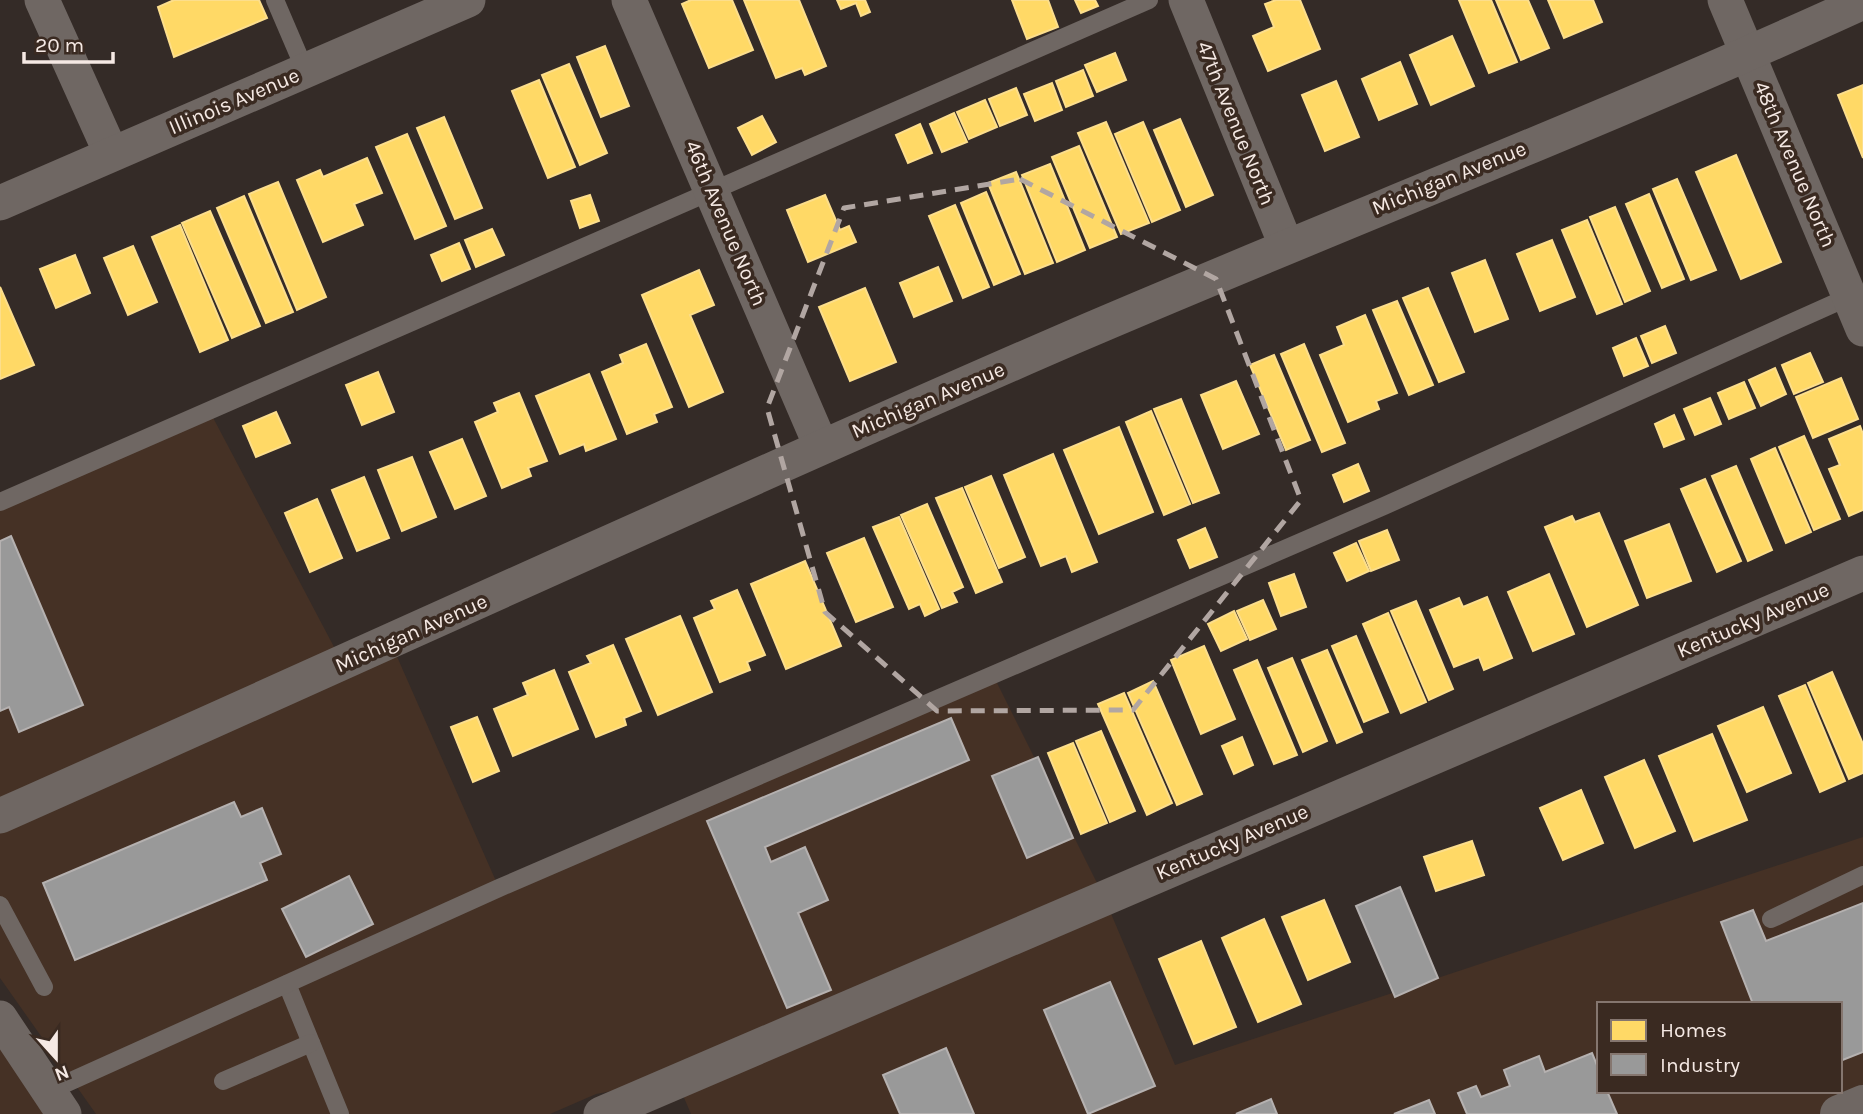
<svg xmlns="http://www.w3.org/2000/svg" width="1863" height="1114" font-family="Karla,sans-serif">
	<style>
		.built { fill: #453125; fill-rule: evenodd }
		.homes { fill: #ffd966; stroke: #fcde8c; stroke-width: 2 }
		.industry { fill: #999; stroke: #b5b1b0; stroke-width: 2 }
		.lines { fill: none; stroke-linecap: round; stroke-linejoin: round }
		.service { stroke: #6f6763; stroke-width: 18 }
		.minor { stroke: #6f6763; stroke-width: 35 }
		.tertiary { stroke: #6f6763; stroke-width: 38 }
		.marked { fill: none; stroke: #b1a6a2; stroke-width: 5; stroke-dasharray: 14 9; stroke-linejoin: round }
		.labels { text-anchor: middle; stroke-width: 7; stroke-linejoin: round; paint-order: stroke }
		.street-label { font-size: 21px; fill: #f5e9e4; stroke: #3a2a21 }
	</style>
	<rect width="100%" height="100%" fill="#342b27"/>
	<g class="built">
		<path d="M 209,410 L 343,664 L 391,643 L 499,888 L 993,675 L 1104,897 L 1175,1065 L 1863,837 L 1863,1114 L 691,1114 L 676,1079 L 596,1094 L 550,1114 L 96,1114 L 0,978 L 0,502 ZM 1599,1004 L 1840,1004 L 1840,1091 L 1599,1091 Z"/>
		<polygon points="0,1012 65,1114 0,1114"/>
	</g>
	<g class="homes">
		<polygon points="174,0 259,0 267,18 174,57 158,7"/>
		<polygon points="691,0 732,0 753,50 709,68 682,4"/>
		<polygon points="744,0 799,0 826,66 805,75 802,68 776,78"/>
		<polygon points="837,0 865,0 870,12 861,16 856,3 841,9"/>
		<polygon points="1012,0 1048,0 1058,27 1027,39"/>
		<polygon points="1075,0 1095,0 1098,6 1081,13"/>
		<polygon points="1276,0 1300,0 1320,49 1268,71 1253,36 1274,27 1265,4"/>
		<polygon points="1459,0 1491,0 1517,62 1489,73"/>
		<polygon points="1496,0 1528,0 1549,48 1521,60"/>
		<polygon points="1548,0 1593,0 1602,22 1564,38"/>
		<polygon points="1452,36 1474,86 1431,105 1410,55"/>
		<polygon points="605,46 629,106 601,117 577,57"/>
		<polygon points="1115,53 1126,80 1097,92 1085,65"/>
		<polygon points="1400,62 1417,104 1379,120 1362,79"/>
		<polygon points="569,64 607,153 580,165 542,75"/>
		<polygon points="1083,70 1093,96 1066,107 1056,81"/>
		<polygon points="539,80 575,167 548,178 512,91"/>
		<polygon points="1336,81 1359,137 1325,151 1302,95"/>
		<polygon points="1052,83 1062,110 1035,121 1024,94"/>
		<polygon points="1863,85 1863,158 1838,95"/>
		<polygon points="1016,88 1027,115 1000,126 989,99"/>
		<polygon points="985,100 997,127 969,139 957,112"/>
		<polygon points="954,113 967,142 942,152 930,124"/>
		<polygon points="762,116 776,142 752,155 738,128"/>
		<polygon points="444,117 482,208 455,219 417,128"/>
		<polygon points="1180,119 1213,195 1186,207 1154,130"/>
		<polygon points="1106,122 1149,223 1121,234 1078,133"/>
		<polygon points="1143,122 1180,210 1152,222 1115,134"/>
		<polygon points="920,124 932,153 908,163 896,135"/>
		<polygon points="407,134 446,226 415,239 376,147"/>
		<polygon points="1079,146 1117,237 1090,248 1052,157"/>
		<polygon points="1736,155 1781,262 1741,279 1696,172"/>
		<polygon points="367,158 382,193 354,204 363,225 323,242 297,180 320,170 323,177"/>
		<polygon points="1050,164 1085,250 1057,262 1022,175"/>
		<polygon points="1016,172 1053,263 1025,274 988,183"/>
		<polygon points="1677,179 1716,270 1691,280 1653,189"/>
		<polygon points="278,182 326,297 297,310 249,194"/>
		<polygon points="986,192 1020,274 994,285 961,203"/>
		<polygon points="1649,194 1684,279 1662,288 1626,204"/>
		<polygon points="590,195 599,221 580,228 571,201"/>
		<polygon points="825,195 840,230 849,226 856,242 808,262 787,210"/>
		<polygon points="244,196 293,312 266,323 217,208"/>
		<polygon points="955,205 989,287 963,298 929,216"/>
		<polygon points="1615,207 1650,291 1625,302 1590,217"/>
		<polygon points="210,211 260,326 232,338 182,223"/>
		<polygon points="1587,220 1622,304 1597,314 1562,230"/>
		<polygon points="180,225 228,340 200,352 152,237"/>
		<polygon points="492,229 504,255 476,267 465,240"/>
		<polygon points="1552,240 1575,297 1540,311 1517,254"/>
		<polygon points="459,243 470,269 442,281 431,255"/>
		<polygon points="133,246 157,302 128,315 104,258"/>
		<polygon points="75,255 90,293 56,308 40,269"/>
		<polygon points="1485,260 1508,319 1475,332 1452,273"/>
		<polygon points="938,267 952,301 914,317 900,283"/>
		<polygon points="699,270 714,305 690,315 723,392 689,407 642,295"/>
		<polygon points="0,287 34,365 0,379"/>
		<polygon points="865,288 896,362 850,381 819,307"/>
		<polygon points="1428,288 1464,372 1439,382 1403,298"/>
		<polygon points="1397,301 1433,385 1409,395 1373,310"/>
		<polygon points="1365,315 1397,393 1376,401 1379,409 1348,422 1320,355 1344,345 1337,327"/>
		<polygon points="1665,326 1676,353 1652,363 1641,336"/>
		<polygon points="1636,338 1648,366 1624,376 1613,348"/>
		<polygon points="646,344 672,407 654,414 657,422 627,434 602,372 623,363 620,355"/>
		<polygon points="1304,344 1345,443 1322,452 1281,354"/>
		<polygon points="1810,353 1823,382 1794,394 1782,365"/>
		<polygon points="1274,355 1310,440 1286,450 1250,365"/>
		<polygon points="1775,368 1786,394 1761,406 1749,380"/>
		<polygon points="378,372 394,412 362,425 346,385"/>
		<polygon points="589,374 616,439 586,451 584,444 560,454 536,396"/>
		<polygon points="1841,378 1858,419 1813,438 1796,397"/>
		<polygon points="1236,381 1259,434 1223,449 1201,395"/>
		<polygon points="1744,382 1755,408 1729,419 1718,393"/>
		<polygon points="519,393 547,461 528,468 531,476 502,488 475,422 498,412 494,403"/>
		<polygon points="1710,398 1721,424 1695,435 1684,409"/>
		<polygon points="1181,399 1219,493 1193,503 1154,409"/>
		<polygon points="1151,411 1190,504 1164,515 1126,422"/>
		<polygon points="276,412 290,443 256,457 243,426"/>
		<polygon points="1674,415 1684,439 1664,447 1655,424"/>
		<polygon points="1860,426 1863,434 1863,510 1849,516 1829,469 1840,465 1829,439"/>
		<polygon points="1119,427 1153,512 1099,534 1064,450"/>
		<polygon points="1804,436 1840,519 1814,530 1779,447"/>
		<polygon points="462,439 486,496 455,509 430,452"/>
		<polygon points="1775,448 1811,532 1786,543 1751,459"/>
		<polygon points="1053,454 1097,562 1072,572 1066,556 1041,566 1004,475"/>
		<polygon points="412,457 436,517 402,531 378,470"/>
		<polygon points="1358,464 1369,491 1344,502 1333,475"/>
		<polygon points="1736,466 1772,550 1748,561 1712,476"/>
		<polygon points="991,476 1025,557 999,568 965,487"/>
		<polygon points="364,477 389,538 357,551 332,490"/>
		<polygon points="1705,479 1741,561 1717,572 1681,489"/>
		<polygon points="962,488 1002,582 976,593 936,498"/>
		<polygon points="317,499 342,558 310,572 285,513"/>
		<polygon points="927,504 963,587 952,592 957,602 942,608 901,515"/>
		<polygon points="1599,513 1638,605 1587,627 1545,527 1572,516 1575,522"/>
		<polygon points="899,517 939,609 925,616 920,604 909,609 873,527"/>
		<polygon points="1669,524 1691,581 1647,598 1625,541"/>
		<polygon points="1205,528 1217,557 1190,568 1178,540"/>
		<polygon points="1387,530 1399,560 1371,571 1359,541"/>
		<polygon points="864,538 893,607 856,622 827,553"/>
		<polygon points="1356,543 1369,571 1347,581 1334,553"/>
		<polygon points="805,561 841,646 786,669 751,584"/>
		<polygon points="1294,574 1306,607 1281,616 1269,583"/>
		<polygon points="1549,574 1574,634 1533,651 1508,592"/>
		<polygon points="737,590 765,655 747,662 750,670 720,682 694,618 715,609 711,601"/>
		<polygon points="1487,597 1512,658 1484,670 1479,657 1454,667 1430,610 1459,598 1463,607"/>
		<polygon points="1263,600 1276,629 1250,640 1237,611"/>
		<polygon points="1416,601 1453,689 1429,700 1391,611"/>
		<polygon points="1234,611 1247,639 1221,651 1208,624"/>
		<polygon points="1388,613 1426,702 1401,713 1363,624"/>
		<polygon points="680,616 712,692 658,715 626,639"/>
		<polygon points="1356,636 1388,712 1364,722 1332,646"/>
		<polygon points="613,645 641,711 624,718 626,725 596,737 569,672 591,663 587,656"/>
		<polygon points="1204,646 1235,719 1201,734 1171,660"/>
		<polygon points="1327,650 1362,732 1337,743 1302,660"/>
		<polygon points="1292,658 1327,741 1303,752 1268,668"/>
		<polygon points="1257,660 1297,755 1274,764 1234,670"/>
		<polygon points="554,670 578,729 513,756 494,709 528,695 523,683"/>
		<polygon points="1832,672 1863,744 1863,773 1849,779 1808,683"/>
		<polygon points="1153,681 1202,794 1177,805 1128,693"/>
		<polygon points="1805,685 1845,781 1820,792 1779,696"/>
		<polygon points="1124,693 1172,803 1147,815 1098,704"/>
		<polygon points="1763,707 1791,773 1747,792 1718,726"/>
		<polygon points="477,717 499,771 473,782 451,727"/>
		<polygon points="1101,731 1135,811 1110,822 1076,741"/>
		<polygon points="1712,734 1747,820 1694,841 1659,756"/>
		<polygon points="1242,737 1253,765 1234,774 1222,746"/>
		<polygon points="1073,743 1107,823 1081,834 1048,753"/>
		<polygon points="1644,760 1675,831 1635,848 1605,777"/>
		<polygon points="1581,790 1603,843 1563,860 1540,808"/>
		<polygon points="1472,841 1484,875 1436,891 1424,857"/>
		<polygon points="1324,900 1350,962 1308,980 1282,917"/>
		<polygon points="1264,919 1301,1004 1258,1022 1222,938"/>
		<polygon points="1201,941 1236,1027 1194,1044 1159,959"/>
	</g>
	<g class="industry">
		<polygon points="11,536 83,705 19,732 9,707 0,711 0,541"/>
		<polygon points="951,718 969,760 765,847 771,862 805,847 828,900 798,913 831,990 787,1008 707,821"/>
		<polygon points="1038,757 1073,838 1027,858 992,776"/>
		<polygon points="234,802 241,817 262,808 281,854 260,863 267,880 75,960 43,883"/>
		<polygon points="349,876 373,924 306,957 282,909"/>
		<polygon points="1400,887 1438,978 1395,997 1356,906"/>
		<polygon points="1863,903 1863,1052 1840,1061 1840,1004 1753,1004 1721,922 1753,910 1766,941"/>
		<polygon points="1110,982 1155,1086 1088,1114 1044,1010"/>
		<polygon points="946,1048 974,1114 900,1114 883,1075"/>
		<polygon points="1592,1053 1599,1070 1599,1091 1607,1091 1617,1114 1467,1114 1458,1093 1476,1086 1481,1097 1510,1086 1504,1070 1539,1056 1545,1072"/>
		<polygon points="1271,1099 1277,1114 1236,1114"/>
		<polygon points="1429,1100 1435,1114 1394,1114"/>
	</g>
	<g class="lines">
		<g class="service">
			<polyline points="275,0 305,70"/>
			<polyline points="0,502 1149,0"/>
			<polyline points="0,905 44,987"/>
			<polyline points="1771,919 1863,875"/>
			<polyline points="287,984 340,1114"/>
			<polyline points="223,1081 311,1043"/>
			<polyline points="49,1091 499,888 1384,506 1853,295"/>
		</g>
		<g class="minor">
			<polyline points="42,0 111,153"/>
			<polyline points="629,0 821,446"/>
			<polyline points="1186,0 1286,245"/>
			<polyline points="1725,0 1863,329"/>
			<polyline points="0,203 468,0"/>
			<path d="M 0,816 C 358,657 713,493 1073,337 C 1336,224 1603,121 1863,2"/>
			<polyline points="0,1018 64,1114"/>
			<polyline points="601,1114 1863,573"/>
		</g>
		<polyline class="tertiary" points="1839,1114 1863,1104"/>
	</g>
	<path class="marked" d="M 1020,179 L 1216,279 L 1301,500 L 1133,710 L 937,711 L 825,612 L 767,408 L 844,208 Z"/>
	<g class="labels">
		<g class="street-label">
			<text transform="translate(234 101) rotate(-23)" y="7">Illinois Avenue</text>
			<text transform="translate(1236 123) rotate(68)" y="7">47th Avenue North</text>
			<text transform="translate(1795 164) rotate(67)" y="7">48th Avenue North</text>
			<text transform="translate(1449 178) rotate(-22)" y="7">Michigan Avenue</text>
			<text transform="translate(726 223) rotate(67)" y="7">46th Avenue North</text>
			<text transform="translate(928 400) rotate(-23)" y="7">Michigan Avenue</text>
			<text transform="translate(1753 620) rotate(-23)" y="7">Kentucky Avenue</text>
			<text transform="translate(411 633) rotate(-24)" y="7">Michigan Avenue</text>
			<text transform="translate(1232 842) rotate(-23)" y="7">Kentucky Avenue</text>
		</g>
	</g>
	<rect x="1597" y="1002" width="245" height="91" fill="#3a2a21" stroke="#85766f" stroke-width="2"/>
	<rect x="1611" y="1020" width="35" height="21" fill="#ffd966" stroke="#85766f" stroke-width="2"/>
	<text x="1660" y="1037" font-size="21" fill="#f5e9e4">Homes</text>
	<rect x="1611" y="1054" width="35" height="21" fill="#999999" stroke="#85766f" stroke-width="2"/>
	<text x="1660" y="1072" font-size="21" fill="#f5e9e4">Industry</text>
	<g transform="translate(56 1058) rotate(159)" stroke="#3a2a21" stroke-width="5" paint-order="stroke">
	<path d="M0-5L12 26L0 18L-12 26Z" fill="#f5e9e4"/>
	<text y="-10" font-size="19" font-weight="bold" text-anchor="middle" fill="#f5e9e4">N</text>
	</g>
	<path d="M24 52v10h89v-10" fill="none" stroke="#f5e9e4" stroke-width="3.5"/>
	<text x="35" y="52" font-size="21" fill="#f5e9e4" stroke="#3a2a21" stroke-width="5" paint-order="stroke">20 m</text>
</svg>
